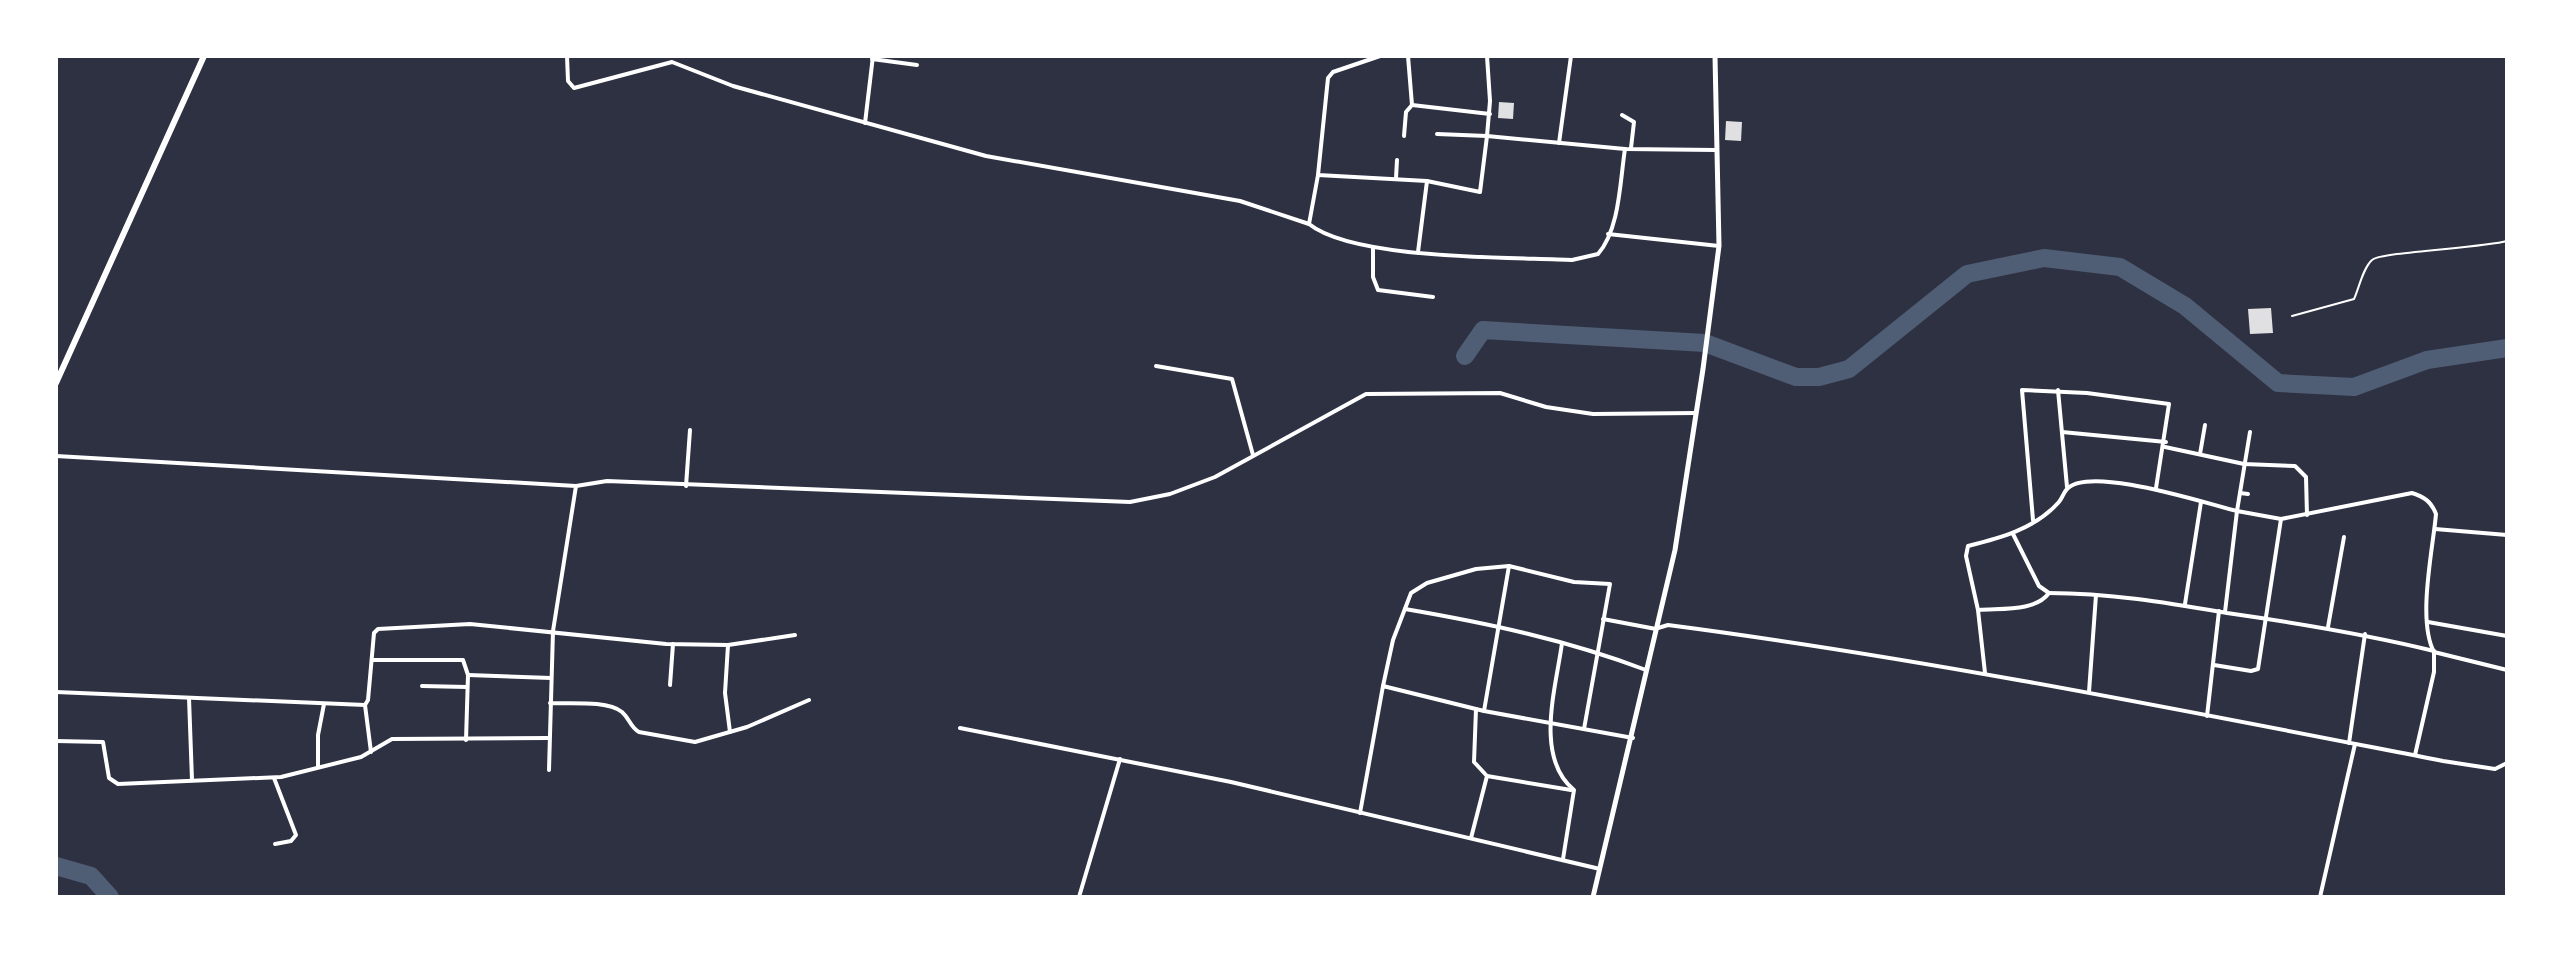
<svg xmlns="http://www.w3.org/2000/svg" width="2563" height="953" font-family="'Source Sans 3',sans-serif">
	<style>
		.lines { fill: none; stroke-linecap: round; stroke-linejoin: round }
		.river { stroke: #4f5d75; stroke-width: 18 }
		.building { fill: #e0e0e3 }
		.path { stroke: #fff; stroke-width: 2 }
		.minor { stroke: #fff; stroke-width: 4 }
		.tertiary { stroke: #fff; stroke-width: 5 }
		.secondary { stroke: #fff; stroke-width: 6 }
	</style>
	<rect width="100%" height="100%" fill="#2d3142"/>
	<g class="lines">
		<g class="river">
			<polyline points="1465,356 1483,330 1705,343 1796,377 1819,377 1849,369 1967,274 2044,258 2120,267 2185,306 2278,383 2354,387 2427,360 2507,348"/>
			<polyline points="56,866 91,876 110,897"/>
		</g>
	</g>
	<g class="building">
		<polygon points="1499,102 1514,103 1513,119 1498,118"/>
		<polygon points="1726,121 1742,122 1741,141 1725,140"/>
		<polygon points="2271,308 2273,333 2250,334 2248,309"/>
	</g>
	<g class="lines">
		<path class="path" d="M 2292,316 L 2354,299 C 2359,288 2363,268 2372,260 C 2380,252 2482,248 2507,241"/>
		<g class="minor">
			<polyline points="567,56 568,81 574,88 672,62 733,86 986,156 1240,201 1309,224"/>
			<polyline points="1380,56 1333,72 1328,78 1318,175 1427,181 1480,192 1487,136 1625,149 1716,150"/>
			<polyline points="1408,56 1412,105 1490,114"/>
			<polyline points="872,59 917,65"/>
			<polyline points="1622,115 1634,122 1631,148"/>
			<polyline points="865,123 873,56"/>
			<polyline points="1437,134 1487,136 1490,101 1487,56"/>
			<polyline points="1404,136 1406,112 1412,105"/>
			<polyline points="1559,143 1571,56"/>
			<path d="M 1318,175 L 1309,224 C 1354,260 1511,257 1572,260 L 1598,254 C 1620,229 1620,180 1625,149"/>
			<polyline points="1396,178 1397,160"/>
			<polyline points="1608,234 1719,246"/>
			<polyline points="1373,247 1373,277 1378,290 1433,297"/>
			<polyline points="1418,252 1427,181"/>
			<polyline points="1156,366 1232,379 1253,455"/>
			<polyline points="2058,390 2067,487"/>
			<polyline points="2062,432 2166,442"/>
			<path d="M 2250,432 L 2237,511 L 2281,519 L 2412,493 C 2424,497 2431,501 2436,514 C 2433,549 2417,620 2434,652"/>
			<polyline points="2165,447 2244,464 2295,466 2306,477 2307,515"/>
			<polyline points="2200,454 2205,425"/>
			<polyline points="56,456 576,486 553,631 549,770"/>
			<polyline points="576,486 607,481 1130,502 1170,494 1215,477 1366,394 1500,393 1546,407 1593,414 1696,413"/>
			<polyline points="686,486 690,430"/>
			<polyline points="2240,493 2248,494"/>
			<polyline points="2033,520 2022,390 2087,393 2169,404 2156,488"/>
			<polyline points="2435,529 2507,535"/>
			<path d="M 2049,593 C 2110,593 2168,603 2227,613 C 2297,623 2365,634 2434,651"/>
			<polyline points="2185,604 2201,502"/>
			<path d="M 1405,609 C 1487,623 1567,640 1646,670"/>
			<path d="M 1979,610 C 2001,608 2035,612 2049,593 L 2039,586 L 2013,534"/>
			<polyline points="1603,619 1656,629"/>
			<polyline points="2428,622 2507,636"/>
			<polyline points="2328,627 2344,537"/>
			<path d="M 1658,628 L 1668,625 C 1928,659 2186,711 2443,761 L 2495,769 L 2507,763"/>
			<path d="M 1562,643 C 1556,688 1534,757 1574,790 L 1563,859"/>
			<polyline points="728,645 725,693 730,732"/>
			<polyline points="372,660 463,660 468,675 466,740"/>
			<polyline points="2214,665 2251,671 2258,669 2281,519"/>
			<path d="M 1985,673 L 1978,610 L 1966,556 L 1968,546 C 2000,538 2034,529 2057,504 C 2062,500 2063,493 2067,489 C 2090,465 2207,504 2237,511 L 2225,612"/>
			<polyline points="468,675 551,678"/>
			<polyline points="670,685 673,644"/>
			<polyline points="422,686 467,687"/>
			<polyline points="1383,686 1393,640 1411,593 1427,583 1476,569 1509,566 1574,582 1610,584 1584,729"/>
			<polyline points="56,692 365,705 368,700 374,633 378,629 470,624 666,644 728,645 795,635"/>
			<polyline points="2089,692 2096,595"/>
			<polyline points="189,698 192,780"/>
			<path d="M 550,703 C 569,704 607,700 622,712 C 630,719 630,727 639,732 L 695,742 L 747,727 L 809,700"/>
			<polyline points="365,705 371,752"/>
			<polyline points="1484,711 1509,566"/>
			<polyline points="2207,716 2219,611"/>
			<polyline points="960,728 1231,782 1600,869"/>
			<polyline points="56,741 103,742 109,778 118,784 281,777 361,757 392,739 548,738"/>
			<polyline points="2349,743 2365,634"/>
			<polyline points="2415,755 2434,672 2434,652 2507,670"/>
			<polyline points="318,767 318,735 324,704"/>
			<polyline points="1487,776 1571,790"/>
			<polyline points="274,778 296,835 291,841 275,844"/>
			<polyline points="1360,813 1383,686 1484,711 1633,738"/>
			<polyline points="1471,838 1487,776 1474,762 1476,709"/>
			<polyline points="1079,897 1120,759"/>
			<polyline points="2320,897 2355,744"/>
		</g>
		<polyline class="tertiary" points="1593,897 1675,550 1703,369 1719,246 1715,56"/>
		<polyline class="secondary" points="56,383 204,56"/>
	</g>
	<rect width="2563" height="953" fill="none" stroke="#ffffff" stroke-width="116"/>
</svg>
